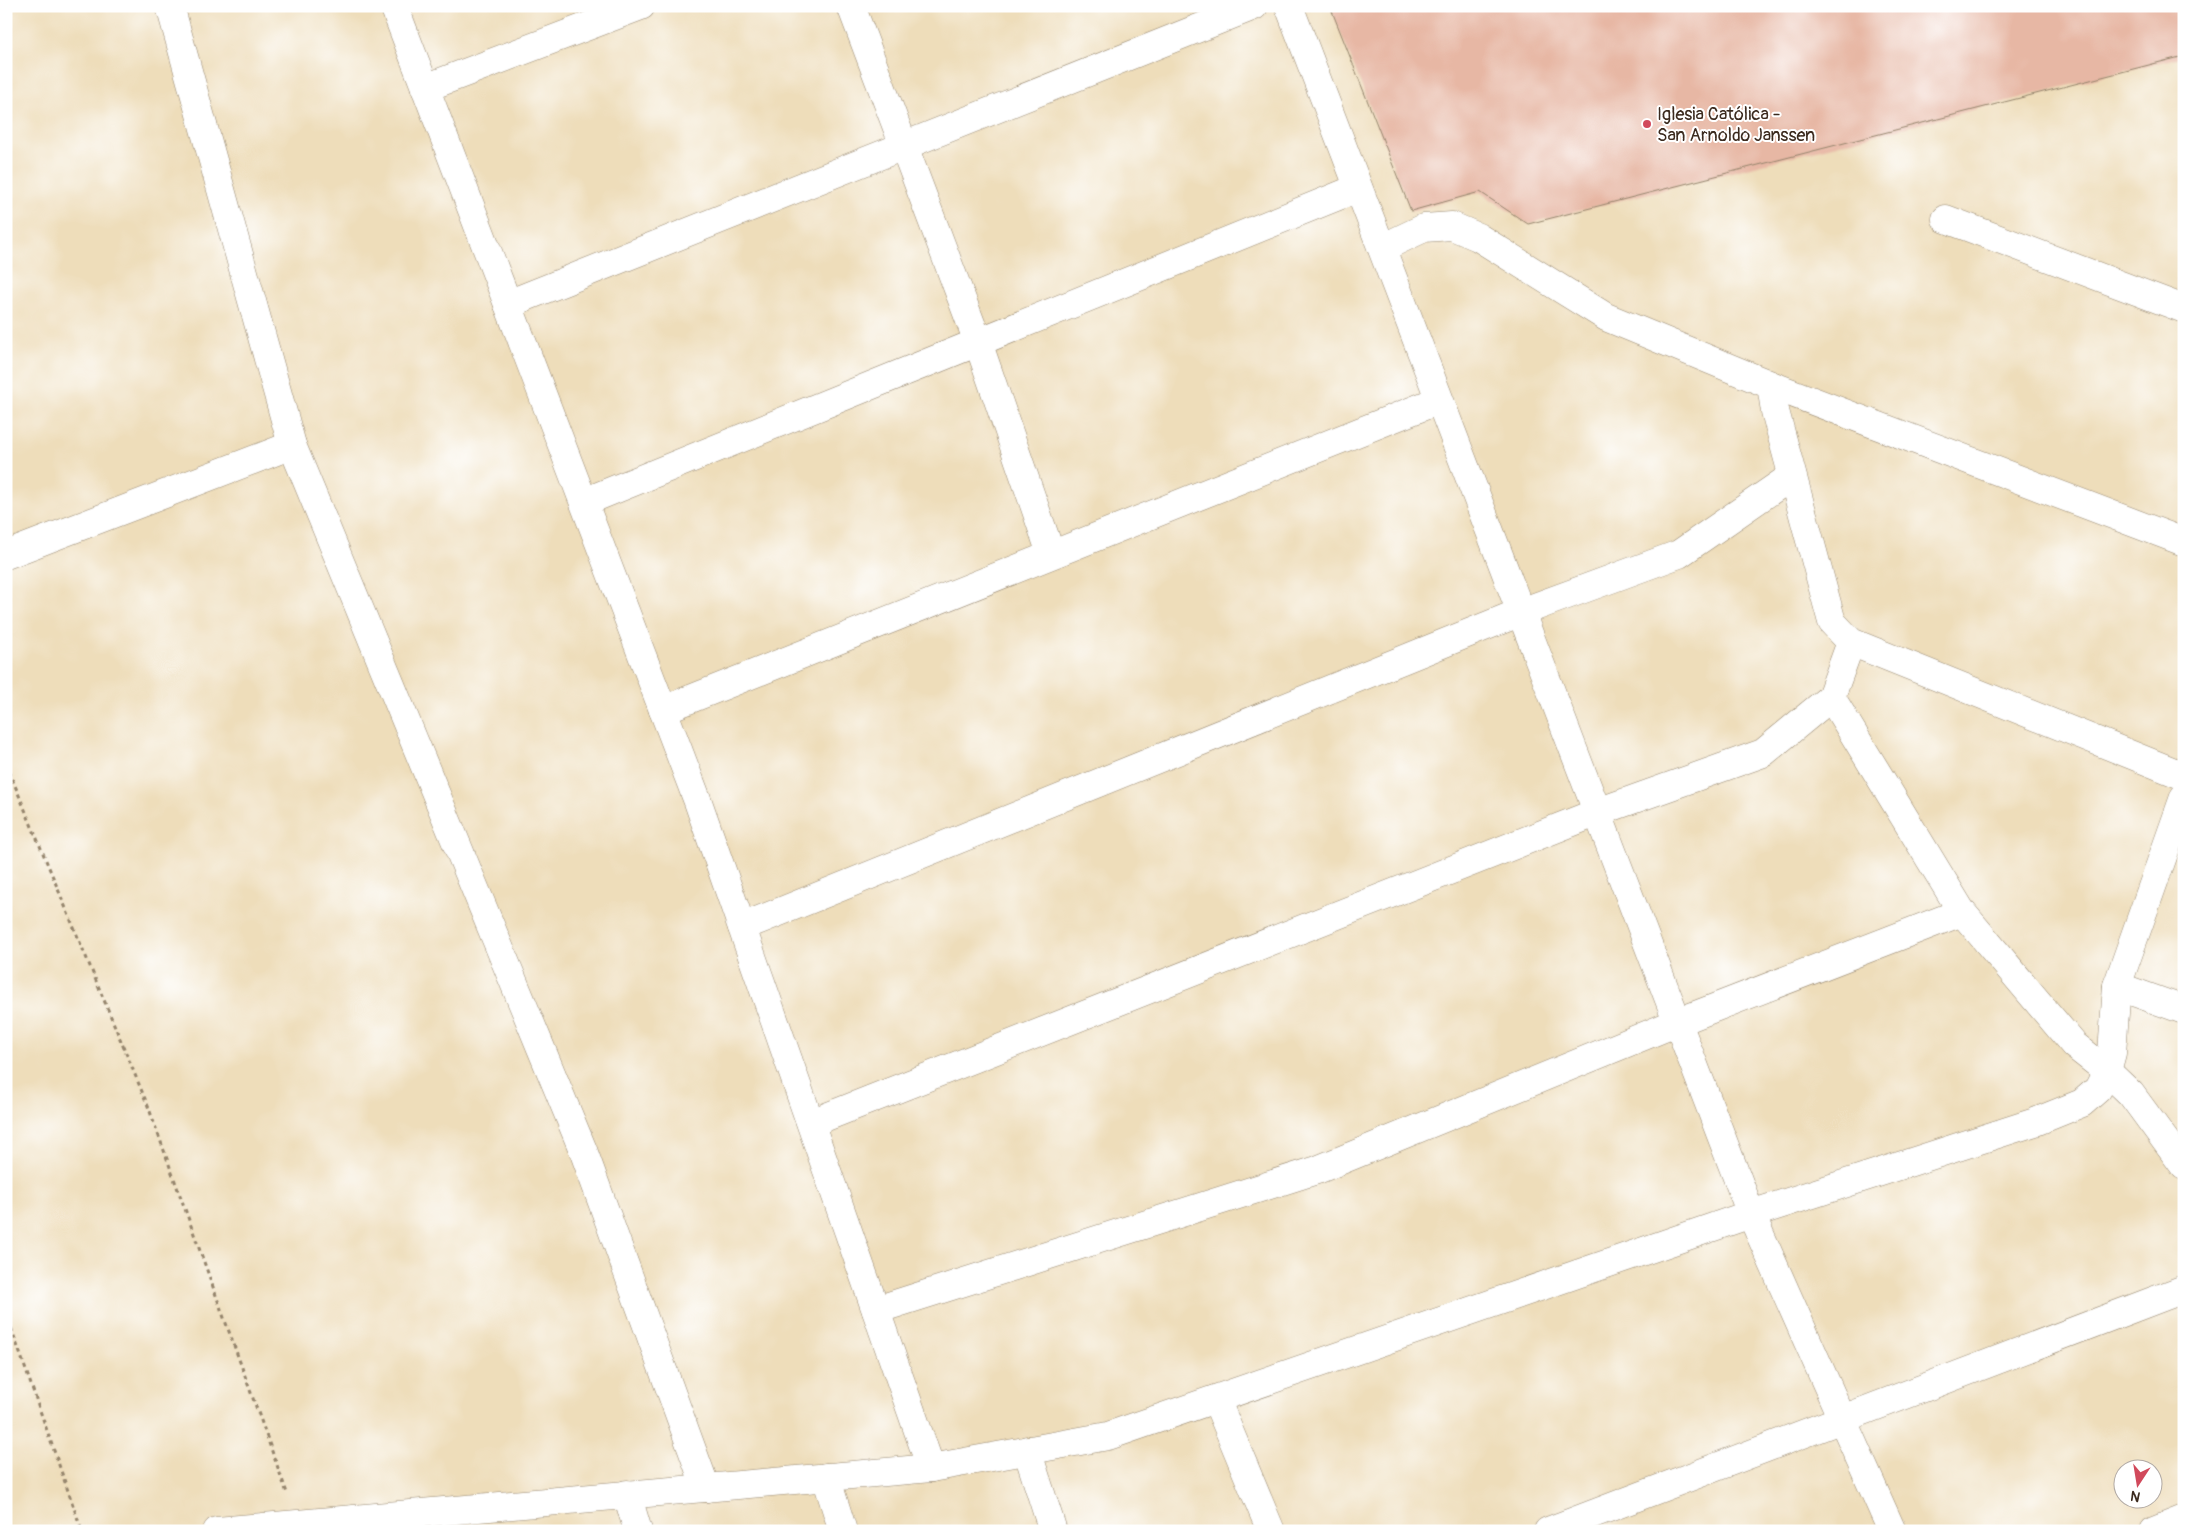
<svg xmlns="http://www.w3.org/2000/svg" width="2190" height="1537" font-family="Pangolin,sans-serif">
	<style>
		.building { fill: #e7b7a4 }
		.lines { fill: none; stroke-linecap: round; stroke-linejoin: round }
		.minor-casing { stroke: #94846c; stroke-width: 29 }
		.path { stroke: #94846c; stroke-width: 3; stroke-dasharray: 4 4; stroke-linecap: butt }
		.minor { stroke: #fff; stroke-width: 28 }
		.poi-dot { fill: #d1495b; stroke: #fff; stroke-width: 2 }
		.labels { text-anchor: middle; stroke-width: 4; stroke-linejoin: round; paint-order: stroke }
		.poi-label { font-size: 18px; fill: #3b2a1e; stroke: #fff; text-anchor: start }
	</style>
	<rect width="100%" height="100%" fill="#fff"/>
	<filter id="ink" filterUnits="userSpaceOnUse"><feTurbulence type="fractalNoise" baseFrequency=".02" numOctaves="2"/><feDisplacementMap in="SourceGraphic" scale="10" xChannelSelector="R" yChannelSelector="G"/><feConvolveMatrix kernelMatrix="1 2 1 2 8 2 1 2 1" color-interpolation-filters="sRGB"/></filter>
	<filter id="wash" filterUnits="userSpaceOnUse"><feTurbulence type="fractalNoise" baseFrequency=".0096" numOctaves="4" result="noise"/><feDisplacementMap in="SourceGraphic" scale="20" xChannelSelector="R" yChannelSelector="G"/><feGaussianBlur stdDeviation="1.12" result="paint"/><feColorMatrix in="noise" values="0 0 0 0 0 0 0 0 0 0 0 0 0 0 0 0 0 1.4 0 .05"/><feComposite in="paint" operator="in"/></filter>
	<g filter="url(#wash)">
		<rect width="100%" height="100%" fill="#eeddba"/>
		<g id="blocks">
			<polygon class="building" points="1330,6 2184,6 2184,56 1528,224 1480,192 1411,211"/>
		</g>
	</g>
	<g filter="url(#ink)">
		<use href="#blocks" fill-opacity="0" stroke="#94846c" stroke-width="1"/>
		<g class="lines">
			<defs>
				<g id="minor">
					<polyline points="170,6 292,445 583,1150 706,1488"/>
					<polyline points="394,6 697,799 931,1468"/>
					<polyline points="851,6 978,342 1051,554"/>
					<polyline points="1289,6 1751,1214 1892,1531"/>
					<polyline points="425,88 641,6"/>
					<polyline points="1946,219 2184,309"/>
					<polyline points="1382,248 1424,228 1452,226 1478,237 1606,317 1771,385 2184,542"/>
					<polyline points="508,304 1254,6"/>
					<polyline points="1771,385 1775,411 1832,622 1851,642 2184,776"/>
					<polyline points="584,502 1358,188"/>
					<polyline points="6,555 292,445"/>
					<polyline points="1831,697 1962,912 2074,1045 2107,1071 2131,1094 2184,1166"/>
					<polyline points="663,710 1439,400"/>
					<polyline points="742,927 1521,612 1679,554 1792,476"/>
					<polyline points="2117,986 2184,1010"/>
					<polyline points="811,1123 1598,812 1763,753 1831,697 1851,642"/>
					<polyline points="876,1310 1317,1170 1678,1022 1962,912"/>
					<polyline points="1216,1399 1271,1531"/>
					<polyline points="1027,1450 1053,1531"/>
					<polyline points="826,1477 843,1531"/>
					<polyline points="627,1494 638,1531"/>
					<polyline points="217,1531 931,1468 1108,1436 1751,1214 2035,1122 2082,1103 2098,1089 2107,1071 2112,1053 2117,986 2184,797"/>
					<polyline points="1548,1531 2184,1289"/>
					<polyline points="2154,1531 2184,1519"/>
				</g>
			</defs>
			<use href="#minor" class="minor-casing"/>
			<g class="path">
				<polyline points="6,764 148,1106 287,1493"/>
				<polyline points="6,1313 82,1531"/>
			</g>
			<use href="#minor" class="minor"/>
		</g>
	</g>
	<circle class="poi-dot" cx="1647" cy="124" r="5"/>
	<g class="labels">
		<g class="poi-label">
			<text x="1657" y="120">Iglesia Católica -<tspan x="1657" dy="21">San Arnoldo Janssen</tspan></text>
		</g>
	</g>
	<rect width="2190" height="1537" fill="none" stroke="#fff" stroke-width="25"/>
	<g transform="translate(2138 1484) rotate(192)"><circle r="24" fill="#ffffff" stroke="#b1aaa5"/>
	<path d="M0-4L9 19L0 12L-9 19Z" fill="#d1495b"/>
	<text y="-8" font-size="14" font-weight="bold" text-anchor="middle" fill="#3b2a1e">N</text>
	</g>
</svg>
